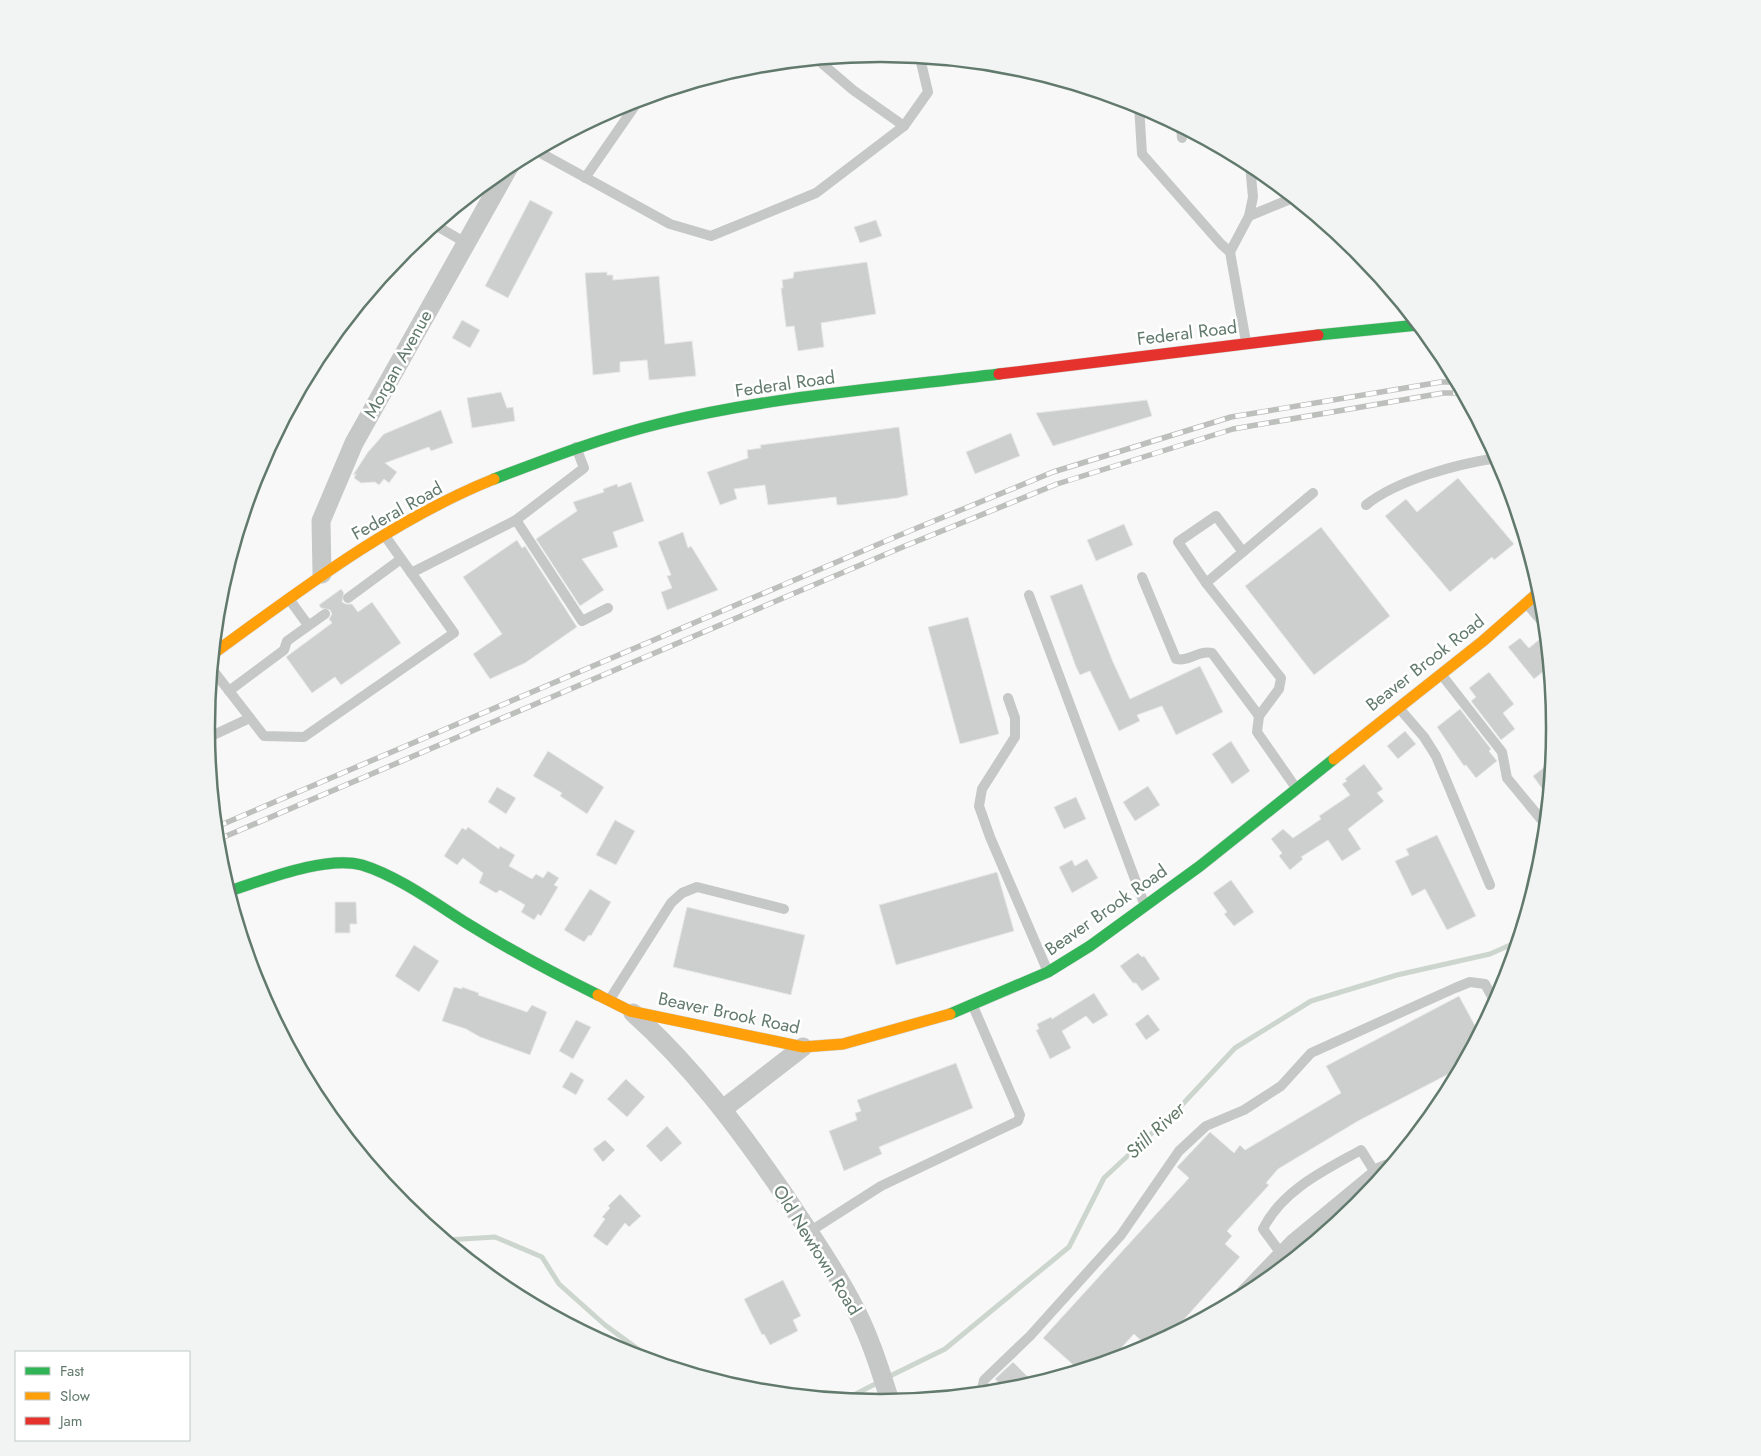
<svg xmlns="http://www.w3.org/2000/svg" width="1761" height="1456" font-family="Jost,sans-serif">
	<style>
		.lines { fill: none; stroke-linecap: round; stroke-linejoin: round }
		.stream { stroke: #ccd6ce; stroke-width: 5 }
		.building { fill: #cdcfce; stroke: #e8e8e8 }
		.fast-casing { stroke: #d2d4d3; stroke-width: 12 }
		.slow-casing { stroke: #d2d4d3; stroke-width: 12 }
		.jam-casing { stroke: #d2d4d3; stroke-width: 12 }
		.lane { stroke: #c6c8c7; stroke-width: 10 }
		.street { stroke: #c6c8c7; stroke-width: 19 }
		.fast { stroke: #30b455; stroke-width: 11 }
		.slow { stroke: #ff9f0a; stroke-width: 11 }
		.jam { stroke: #e5322d; stroke-width: 11 }
		.rail-casing { stroke: #bdbfbd; stroke-width: 5.5 }
		.rail { stroke: #fff; stroke-width: 4; stroke-dasharray: 11; stroke-linecap: butt }
		.labels { text-anchor: middle; stroke-width: 5; stroke-linejoin: round; paint-order: stroke }
		.street-label { font-size: 18px; fill: #627a6d; stroke: #fff }
		.water-label { font-size: 19px; font-style: italic; fill: #627968; stroke: #fff }
		.rim { fill: none; stroke: #627a6d; stroke-width: 2.5 }
	</style>
	<rect width="100%" height="100%" fill="#f9f8f8"/>
	<g class="lines">
		<g class="stream">
			<polyline points="447,1240 495,1237 542,1257 559,1284 605,1325 653,1360"/>
			<polyline points="886,1378 945,1349 1069,1247 1104,1178 1180,1107 1235,1048 1311,1001 1397,975 1490,954 1517,942"/>
			<polyline points="846,1399 879,1382"/>
		</g>
	</g>
	<g class="building">
		<polygon points="530,200 553,212 508,298 485,286"/>
		<polygon points="876,220 882,236 860,243 854,227"/>
		<polygon points="867,262 876,314 821,323 824,347 798,351 794,326 786,327 781,288 783,288 782,280 793,278 794,272"/>
		<polygon points="607,272 607,275 613,275 613,280 659,276 665,344 692,341 696,376 649,380 647,360 620,362 620,372 593,375 585,273"/>
		<polygon points="462,320 480,330 470,348 452,338"/>
		<polygon points="501,392 507,408 513,407 515,421 472,428 467,398"/>
		<polygon points="1147,400 1152,416 1053,446 1036,413"/>
		<polygon points="441,410 453,443 431,451 429,447 385,463 397,472 389,483 384,479 379,485 375,482 361,483 354,478 356,474 353,475 368,452 384,434"/>
		<polygon points="899,427 908,495 898,498 841,505 837,505 836,497 768,505 765,485 734,489 737,499 720,505 707,472 748,458 747,450 761,448 760,445"/>
		<polygon points="1011,433 1020,456 975,474 966,452"/>
		<polygon points="1458,478 1514,544 1494,560 1492,557 1450,592 1385,516 1406,499 1417,512"/>
		<polygon points="631,482 644,521 613,532 618,547 582,559 604,590 580,606 536,539 577,511 573,502 604,492 603,489 617,484 618,487"/>
		<polygon points="1124,524 1133,545 1096,561 1087,540"/>
		<polygon points="1321,527 1390,616 1314,675 1245,586"/>
		<polygon points="683,532 688,548 691,546 718,590 667,610 661,592 672,588 667,576 671,575 658,542"/>
		<polygon points="517,540 522,548 525,546 577,627 525,663 490,679 473,654 502,634 463,577"/>
		<polygon points="1082,584 1113,662 1130,699 1200,666 1223,712 1176,735 1162,706 1137,715 1140,721 1119,731 1090,671 1080,675 1076,667 1050,596"/>
		<polygon points="341,589 344,593 342,602 346,604 352,604 358,612 372,602 401,643 341,685 335,677 312,693 286,657 332,623 329,619 332,614 330,610 321,608 319,605"/>
		<polygon points="968,617 999,734 960,744 928,627"/>
		<polygon points="1520,638 1529,648 1540,639 1547,649 1549,667 1534,679 1508,647"/>
		<polygon points="1489,672 1514,704 1503,713 1515,729 1501,740 1471,701 1476,697 1469,688"/>
		<polygon points="1460,709 1491,749 1489,751 1497,761 1476,778 1466,765 1464,766 1437,727"/>
		<polygon points="1405,731 1416,744 1398,759 1387,746"/>
		<polygon points="1231,741 1250,771 1232,784 1212,754"/>
		<polygon points="548,751 604,787 587,814 560,796 562,793 533,776"/>
		<polygon points="1551,762 1550,778 1548,797 1533,776"/>
		<polygon points="1364,764 1383,789 1377,793 1384,801 1348,829 1361,849 1342,861 1328,840 1301,857 1303,859 1290,870 1279,856 1282,853 1271,839 1283,829 1293,838 1321,819 1319,816 1350,795 1342,784 1347,781 1345,779"/>
		<polygon points="1148,786 1160,805 1135,821 1123,802"/>
		<polygon points="497,787 516,798 506,814 488,802"/>
		<polygon points="1076,797 1086,819 1064,829 1054,807"/>
		<polygon points="615,820 635,831 616,865 596,855"/>
		<polygon points="468,827 499,849 500,846 515,855 509,866 532,879 536,874 543,878 548,871 559,878 554,885 558,887 541,916 538,914 534,920 521,912 525,905 500,890 496,893 479,883 483,873 463,858 457,865 444,856 462,828 466,830"/>
		<polygon points="1437,835 1476,916 1447,930 1425,889 1412,896 1395,861 1409,855 1406,849"/>
		<polygon points="1087,859 1098,878 1072,893 1059,867 1072,860 1075,866"/>
		<polygon points="997,872 1014,931 896,965 879,905"/>
		<polygon points="1231,880 1254,912 1234,926 1224,914 1227,912 1213,893"/>
		<polygon points="590,889 611,902 591,936 589,935 584,942 564,930"/>
		<polygon points="335,902 356,902 357,924 350,924 350,933 335,933"/>
		<polygon points="687,907 805,935 791,995 673,967"/>
		<polygon points="414,945 439,961 419,992 395,976"/>
		<polygon points="1138,953 1142,957 1144,956 1160,979 1142,991 1136,983 1133,983 1120,966"/>
		<polygon points="454,987 462,989 462,987 479,993 478,995 527,1012 532,1005 547,1012 530,1055 480,1037 466,1029 442,1021"/>
		<polygon points="1094,993 1108,1015 1093,1024 1086,1016 1062,1031 1071,1048 1050,1059 1036,1030 1039,1029 1037,1024 1051,1017 1052,1019"/>
		<polygon points="1459,996 1479,1033 1460,1068 1358,1121 1278,1169 1266,1183 1269,1185 1227,1231 1232,1236 1225,1244 1240,1257 1171,1334 1147,1346 1134,1334 1111,1359 1078,1369 1043,1338 1189,1178 1177,1167 1210,1132 1234,1153 1240,1145 1245,1150 1341,1093 1326,1066"/>
		<polygon points="1148,1014 1160,1030 1146,1040 1135,1024"/>
		<polygon points="576,1020 591,1027 573,1059 559,1051"/>
		<polygon points="956,1063 973,1108 879,1147 882,1154 844,1171 829,1131 857,1120 855,1113 861,1111 857,1100"/>
		<polygon points="571,1072 584,1080 576,1095 562,1087"/>
		<polygon points="626,1079 645,1097 627,1117 607,1099"/>
		<polygon points="667,1126 682,1143 661,1162 646,1146"/>
		<polygon points="605,1140 615,1150 603,1162 593,1149"/>
		<polygon points="620,1194 641,1216 629,1227 625,1223 607,1246 593,1236 605,1219 602,1217 610,1208 608,1206"/>
		<polygon points="783,1280 801,1316 793,1320 798,1331 770,1345 764,1334 762,1335 744,1299"/>
		<polygon points="1013,1362 1030,1379 1023,1386 1005,1390 995,1379"/>
	</g>
	<g class="lines">
		<defs>
			<g id="fast">
				<polyline points="1318,335 1418,325"/>
				<path d="M 494,479 C 549,458 604,437 662,423 C 773,396 887,388 999,374"/>
				<path d="M 229,891 C 264,880 326,855 362,865 C 398,876 436,904 468,924 C 510,950 553,973 598,995"/>
				<polyline points="950,1014 1048,972 1090,946 1200,866 1334,759"/>
			</g>
			<g id="slow">
				<path d="M 214,653 C 302,589 392,520 494,479"/>
				<polyline points="1334,759 1483,641 1540,591"/>
				<polyline points="598,995 630,1011 803,1047 843,1044 950,1014"/>
			</g>
			<polyline id="jam" points="999,374 1318,335"/>
		</defs>
		<use href="#fast" class="fast-casing"/>
		<use href="#slow" class="slow-casing"/>
		<use href="#jam" class="jam-casing"/>
		<g class="lane">
			<polyline points="818,60 853,90 904,126"/>
			<polyline points="1139,105 1142,154 1221,244 1230,252 1246,342"/>
			<polyline points="1181,128 1182,138"/>
			<polyline points="537,151 670,224 711,236 816,193 904,126 928,92 920,58"/>
			<polyline points="585,178 639,100"/>
			<polyline points="1249,216 1293,198"/>
			<polyline points="435,225 466,243"/>
			<polyline points="1230,252 1249,216 1253,197 1250,165"/>
			<path d="M 1366,505 C 1397,480 1457,464 1497,458"/>
			<polyline points="516,520 584,468 576,447"/>
			<polyline points="411,573 516,520 582,621 608,608"/>
			<path d="M 1142,577 L 1176,659 C 1189,662 1198,650 1212,653 L 1259,716"/>
			<polyline points="1206,583 1178,542 1216,516 1243,552"/>
			<polyline points="1029,595 1145,906"/>
			<polyline points="348,598 401,559"/>
			<polyline points="289,599 308,625"/>
			<polyline points="1527,604 1545,625"/>
			<polyline points="212,669 264,736 304,737 454,633 385,536"/>
			<polyline points="1441,674 1502,752 1507,778 1545,824"/>
			<polyline points="229,691 284,650 287,641 325,614"/>
			<polyline points="1008,698 1015,718 1015,737 982,789 979,806 990,837 1048,972"/>
			<polyline points="1399,708 1424,737 1436,756 1490,885"/>
			<polyline points="207,738 250,718"/>
			<polyline points="1296,788 1257,732 1259,716 1279,689 1281,678 1206,583 1313,493"/>
			<polyline points="610,999 671,903 682,893 697,887 784,909"/>
			<polyline points="809,1232 881,1186 1018,1121 1020,1115 973,1006"/>
			<path d="M 1282,1255 L 1263,1229 C 1282,1190 1325,1170 1361,1150 L 1378,1177"/>
			<polyline points="984,1392 982,1389 984,1380 1030,1336 1121,1235 1179,1151 1206,1126 1244,1110 1281,1086 1311,1053 1455,988 1470,982 1485,984 1495,1002"/>
		</g>
		<g class="street">
			<polyline points="322,574 321,521 354,443 510,165"/>
			<path d="M 633,1013 C 691,1065 737,1126 781,1190 C 805,1226 830,1261 850,1299 C 868,1331 879,1366 890,1401"/>
			<polyline points="723,1109 803,1047"/>
			<polyline points="1245,1294 1294,1243 1380,1172 1387,1169"/>
		</g>
		<use href="#fast" class="fast"/>
		<use href="#slow" class="slow"/>
		<use href="#jam" class="jam"/>
		<defs>
			<g id="rail">
				<polyline points="216,827 900,535 1053,472 1231,417 1441,382 1456,382"/>
				<polyline points="217,840 905,546 1057,484 1233,429 1443,393 1463,393"/>
			</g>
		</defs>
		<use href="#rail" class="rail-casing"/>
		<use href="#rail" class="rail"/>
	</g>
	<g class="labels">
		<g class="street-label">
			<text transform="translate(1187 333) rotate(-7)" y="6">Federal Road</text>
			<text transform="translate(398 364) rotate(-61)" y="6">Morgan Avenue</text>
			<text transform="translate(785 384) rotate(-8)" y="6">Federal Road</text>
			<text transform="translate(397 511) rotate(-29)" y="6">Federal Road</text>
			<text transform="translate(1425 663) rotate(-38)" y="6">Beaver Brook Road</text>
			<text transform="translate(1106 910) rotate(-35)" y="6">Beaver Brook Road</text>
			<text transform="translate(729 1013) rotate(12)" y="6">Beaver Brook Road</text>
			<text transform="translate(817 1250) rotate(58)" y="6">Old Newtown Road</text>
		</g>
		<g class="water-label">
			<text transform="translate(1155 1130) rotate(-43)" y="7">Still River</text>
		</g>
	</g>
	<path d="M0 0H1761V1456H0ZM880 62H881A665 665 0 0 1 1546 727V729A665 665 0 0 1 881 1394H880A665 665 0 0 1 215 729V727A665 665 0 0 1 880 62Z" fill="#f2f4f3" fill-rule="evenodd"/>
	<path class="rim" d="M880 62H881A665 665 0 0 1 1546 727V729A665 665 0 0 1 881 1394H880A665 665 0 0 1 215 729V727A665 665 0 0 1 880 62Z"/>
	<rect x="15" y="1351" width="175" height="90" fill="#ffffff" stroke="#c0cac5"/>
	<rect x="25" y="1367" width="25" height="8" fill="#30b455" stroke="#c0cac5"/>
	<text x="60" y="1376" font-size="15" fill="#627a6d">Fast</text>
	<rect x="25" y="1392" width="25" height="8" fill="#ff9f0a" stroke="#c0cac5"/>
	<text x="60" y="1401" font-size="15" fill="#627a6d">Slow</text>
	<rect x="25" y="1417" width="25" height="8" fill="#e5322d" stroke="#c0cac5"/>
	<text x="60" y="1426" font-size="15" fill="#627a6d">Jam</text>
</svg>
